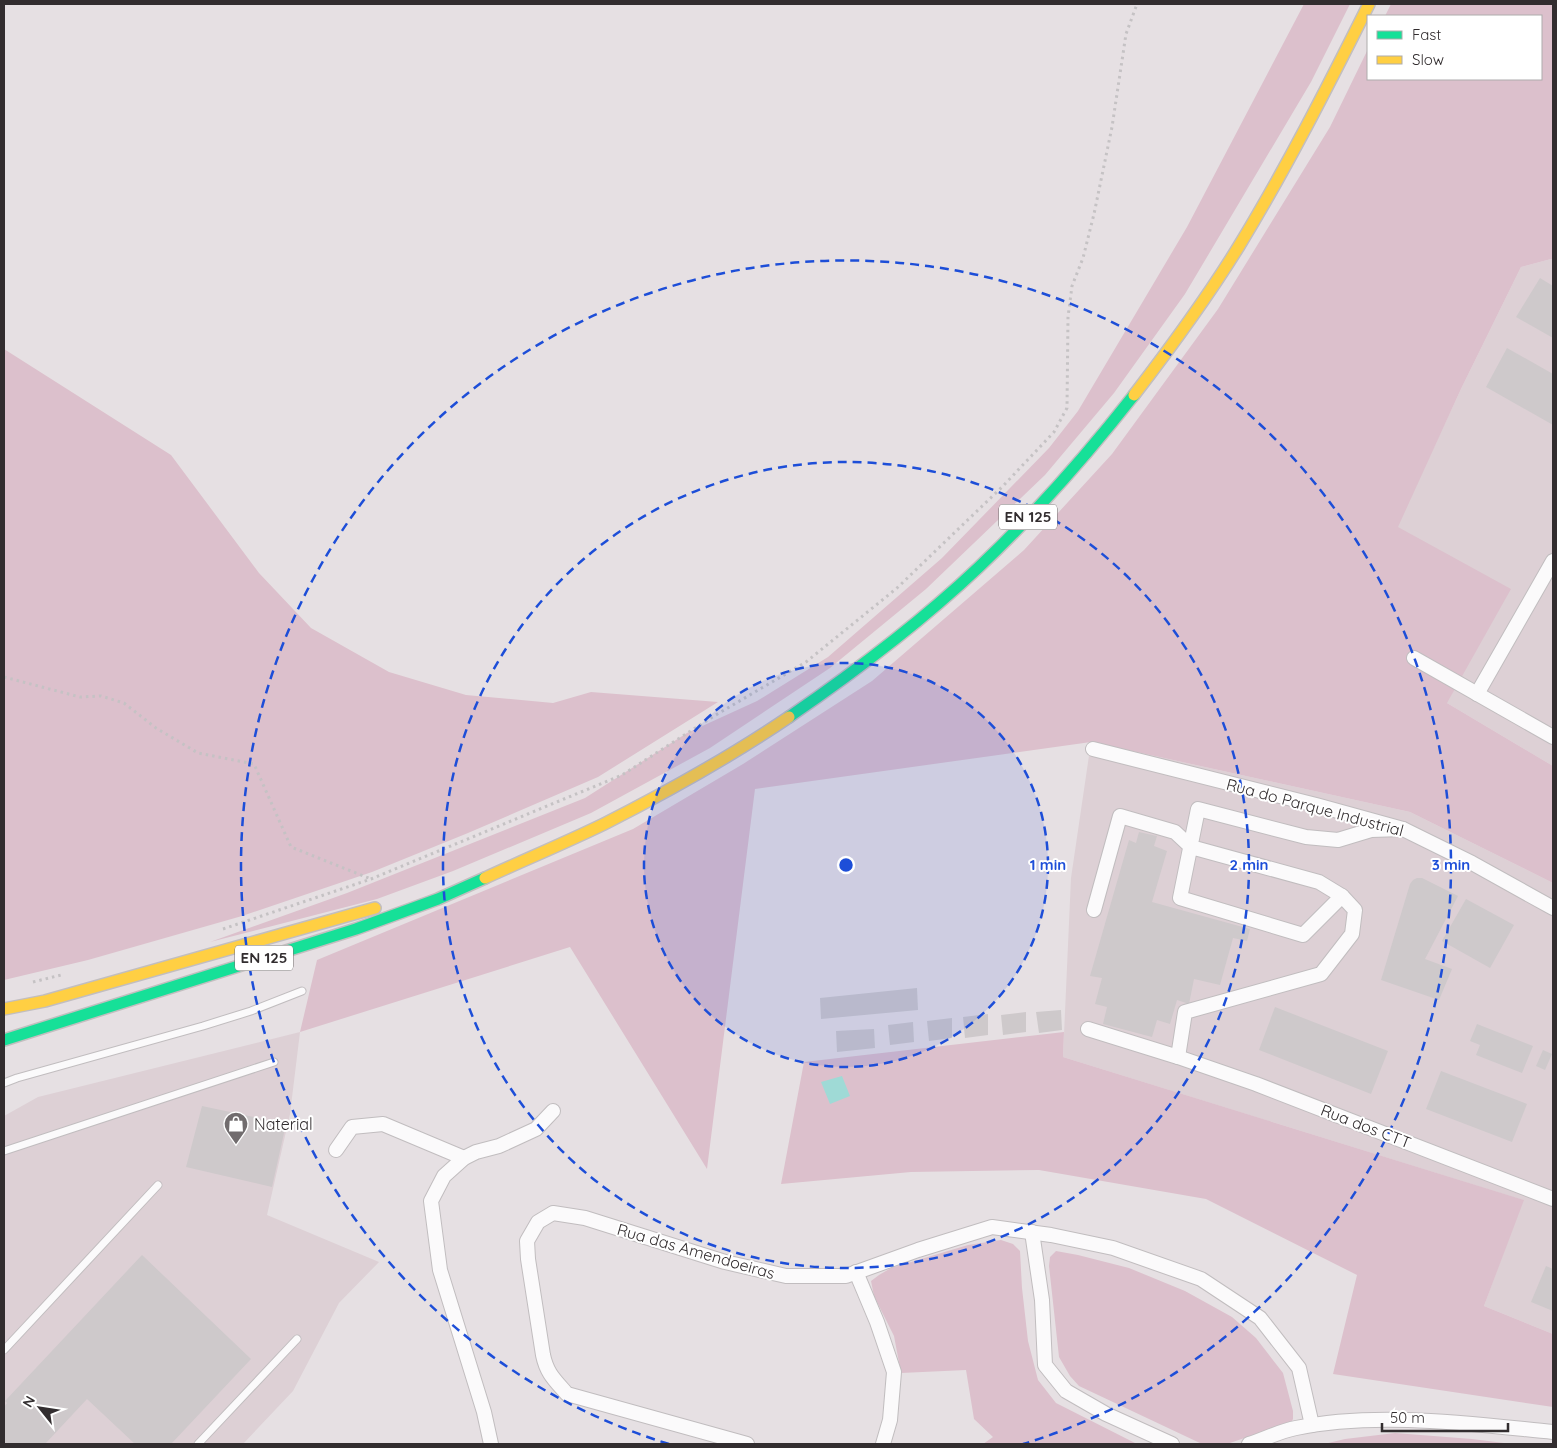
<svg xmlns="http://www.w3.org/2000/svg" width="1557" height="1448" font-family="Quicksand,sans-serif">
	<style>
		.built { fill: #ddd0d5 }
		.green { fill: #dcc0cc }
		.water { fill: #9fdad6 }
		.building { fill: #cec9cb }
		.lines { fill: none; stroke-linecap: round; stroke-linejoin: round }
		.lane-casing { stroke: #c1bdbf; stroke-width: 9 }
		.street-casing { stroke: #c1bdbf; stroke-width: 16 }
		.fast-casing { stroke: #c2bebf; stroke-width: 14 }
		.slow-casing { stroke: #c2bebf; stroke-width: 14 }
		.path { stroke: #c5c2c4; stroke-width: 3; stroke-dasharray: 2.5 4; stroke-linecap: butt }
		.lane { stroke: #fbfafb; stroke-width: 7 }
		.street { stroke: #fbfafb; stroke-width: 14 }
		.fast { stroke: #16e098; stroke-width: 11 }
		.slow { stroke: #ffcf43; stroke-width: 11 }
		.ring { fill: none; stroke: #1d4ed8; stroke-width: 2.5; stroke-dasharray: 9 6 }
		.labels { text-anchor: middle; stroke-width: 4; stroke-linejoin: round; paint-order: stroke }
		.shield { fill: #fff; stroke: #706c6d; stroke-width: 1 }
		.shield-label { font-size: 15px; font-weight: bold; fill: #322d2f }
		.street-label { font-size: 16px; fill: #322d2f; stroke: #fff }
		.poi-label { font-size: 16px; fill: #322d2f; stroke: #fff; text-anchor: start }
		.centre { fill: #1d4ed8; stroke: #fff; stroke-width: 2.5 }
		.ring-label { font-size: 15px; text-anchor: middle; font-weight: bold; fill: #1d4ed8; stroke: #fff; stroke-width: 4; stroke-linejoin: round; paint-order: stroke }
	</style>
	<rect width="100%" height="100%" fill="#e6e0e3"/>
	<g class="built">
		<polygon points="1551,259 1553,260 1553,766 1447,703 1397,527 1461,389 1521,267"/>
		<polygon points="1091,742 1410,812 1553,883 1553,1334 1484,1306 1523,1200 1063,1057 1071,878"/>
		<polygon points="300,1032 290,1114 267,1215 379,1262 339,1303 293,1391 243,1444 4,1444 4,1116 38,1097"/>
	</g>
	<g class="green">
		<polygon points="1304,4 1350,4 1311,82 1185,294 1114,393 1045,475 926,589 830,668 710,748 591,813 453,871 377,899 210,942 347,893 585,798 687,733 757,701 828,657 942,558 1049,448 1078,411 1187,227"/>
		<polygon points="1391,4 1553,4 1553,260 1551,259 1521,267 1461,389 1398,527 1511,589 1447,703 1553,766 1553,883 1410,812 1091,742 755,789 707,1169 570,947 300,1032 317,960 633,829 743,764 872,681 1024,550 1112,454 1218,309 1330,127 1368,49 1368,79 1541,79 1541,16 1385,16"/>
		<polygon points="4,349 171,455 259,573 311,628 389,672 466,695 553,703 591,692 718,702 598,777 468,833 372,872 242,916 88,960 4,980"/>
		<polygon points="1064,1032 1063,1057 1524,1200 1484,1306 1553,1334 1553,1407 1333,1374 1357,1275 1206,1199 1039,1170 911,1172 781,1184 804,1062"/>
		<polygon points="1001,1240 1013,1244 1020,1251 1022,1288 1028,1341 1038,1380 1056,1403 1137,1444 983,1444 993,1437 974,1419 966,1370 901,1373 894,1336 874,1296 871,1281 879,1275 891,1268 968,1245"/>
		<polygon points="1056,1251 1078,1255 1129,1268 1185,1291 1232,1317 1256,1338 1283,1373 1293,1411 1293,1419 1289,1426 1276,1430 1259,1433 1227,1444 1202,1444 1079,1386 1070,1376 1059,1357 1049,1266 1050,1257"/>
		<polygon points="1395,1433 1472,1439 1512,1444 1324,1444 1345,1439"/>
	</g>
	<polygon class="water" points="842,1076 850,1096 830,1104 821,1082"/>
	<g class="building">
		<polygon points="1540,278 1553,286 1553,338 1516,317"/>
		<polygon points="1507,348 1553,374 1553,425 1486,387"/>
		<polygon points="1139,832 1157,836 1154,846 1167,851 1152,902 1250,929 1247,941 1233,938 1220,985 1194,979 1189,1004 1177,1000 1170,1024 1157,1020 1152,1037 1103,1024 1107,1007 1095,1004 1102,978 1090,976 1129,840 1136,843"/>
		<polygon points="1417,878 1422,878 1458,896 1425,959 1452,969 1439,1000 1381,980 1410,884 1413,880"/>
		<polygon points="1466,899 1514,925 1490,968 1442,941"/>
		<polygon points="917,988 918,1010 821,1019 820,998"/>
		<polygon points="1275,1007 1388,1051 1371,1094 1259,1050"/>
		<polygon points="1061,1010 1062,1030 1039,1033 1036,1012"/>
		<polygon points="1026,1012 1026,1032 1003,1035 1001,1015"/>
		<polygon points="988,1014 988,1035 965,1038 963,1017"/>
		<polygon points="952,1018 952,1038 929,1041 927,1021"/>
		<polygon points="913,1022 914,1042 890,1045 888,1025"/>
		<polygon points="1477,1024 1533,1046 1522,1073 1476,1055 1480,1045 1470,1041"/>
		<polygon points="874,1029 875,1048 837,1052 836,1031"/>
		<polygon points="1543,1050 1552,1054 1545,1070 1536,1066"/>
		<polygon points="1441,1071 1527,1104 1512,1142 1426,1109"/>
		<polygon points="202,1106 286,1124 272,1187 186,1167"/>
		<polygon points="142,1255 251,1359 171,1444 135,1444 87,1399 45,1444 4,1444 4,1407 7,1403 5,1401"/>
		<polygon points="1546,1266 1553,1269 1553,1311 1531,1302"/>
	</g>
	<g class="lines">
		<defs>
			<g id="lane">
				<polyline points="4,1083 17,1078 203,1026 251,1011 302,991"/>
				<polyline points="4,1151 274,1062"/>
				<polyline points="4,1350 158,1185"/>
				<polyline points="198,1444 297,1339"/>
			</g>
			<g id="street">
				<polyline points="1414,658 1553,737"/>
				<polyline points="1477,694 1553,561"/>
				<polyline points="1093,749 1316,805 1403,829 1472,863 1553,908"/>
				<polyline points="1094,910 1120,816 1175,832 1191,847 1319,882 1342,896 1303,935 1180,898 1198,809 1306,837 1338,840 1371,830 1403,829"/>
				<polyline points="1088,1029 1178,1057 1185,1012 1321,974 1352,934 1355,910 1342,896"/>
				<polyline points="1178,1057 1256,1084 1553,1199"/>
				<polyline points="336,1150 352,1127 383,1124 464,1158"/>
				<polyline points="1032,1232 1042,1300 1045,1365 1066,1391 1106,1414 1172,1444"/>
				<polyline points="856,1272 877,1322 894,1372 890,1420 883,1444"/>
				<polyline points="491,1444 484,1412 440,1270 431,1201 444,1176 464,1158 476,1152 499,1146 536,1129 553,1111"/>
				<path d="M 747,1444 L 567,1394 C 555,1380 547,1374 543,1355 L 528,1259 L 527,1241 L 538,1222 L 553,1213 L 585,1218 L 725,1262 L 786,1276 L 846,1276 L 918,1250 L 992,1227 L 1051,1235 L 1113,1248 L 1201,1279 L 1260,1318 L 1299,1368 L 1312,1425"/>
				<path d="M 1249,1444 C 1265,1439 1280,1431 1296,1428 C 1377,1411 1471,1424 1553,1432"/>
			</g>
			<g id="fast">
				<path d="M 789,717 C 856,671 921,622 979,567 C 1035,514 1086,456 1134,395"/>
				<polyline points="4,1040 356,929 438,899 485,878"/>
			</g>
			<g id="slow">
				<path d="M 1134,395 C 1171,347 1207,298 1239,246 C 1287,167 1328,86 1369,4"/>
				<path d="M 485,878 C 524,860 565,843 604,824 C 667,792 730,757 789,717"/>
				<polyline points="4,1009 45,1001 375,908"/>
			</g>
		</defs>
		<use href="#lane" class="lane-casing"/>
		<use href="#street" class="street-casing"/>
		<use href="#fast" class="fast-casing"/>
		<use href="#slow" class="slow-casing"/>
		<g class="path">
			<polyline points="4,677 80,697 101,696 124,703 156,728 198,753 254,764 291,847 371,879"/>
			<polyline points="223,929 371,879 622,775 714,716 806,662 897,588 1003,486 1054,432 1067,408 1068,317 1072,286 1083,258 1094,214 1112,127 1126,34 1137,4"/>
			<polyline points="33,982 61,975"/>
		</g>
		<use href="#lane" class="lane"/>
		<use href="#street" class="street"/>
		<use href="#fast" class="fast"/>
		<use href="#slow" class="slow"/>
	</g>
	<circle cx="846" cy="865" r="202" fill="#1d4ed8" fill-opacity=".12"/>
	<g class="ring">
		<circle cx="846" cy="865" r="202"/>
		<circle cx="846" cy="865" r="403"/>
		<path d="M669 1444A605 605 0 1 1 1023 1444"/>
	</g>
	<defs>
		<symbol id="shop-pin" viewBox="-11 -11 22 30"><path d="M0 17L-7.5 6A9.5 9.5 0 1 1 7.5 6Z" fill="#716c6e" stroke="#fff"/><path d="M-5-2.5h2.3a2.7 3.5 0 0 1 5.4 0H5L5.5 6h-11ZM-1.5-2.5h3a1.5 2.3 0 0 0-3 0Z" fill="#fff"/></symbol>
	</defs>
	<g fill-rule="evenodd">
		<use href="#shop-pin" x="222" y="1110" width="28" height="38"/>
	</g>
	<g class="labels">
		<g class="shield">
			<rect x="999" y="504.5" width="58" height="25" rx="4"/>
			<rect x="235" y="945.5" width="58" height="25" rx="4"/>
		</g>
		<g class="shield-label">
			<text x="1028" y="522">EN 125</text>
			<text x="264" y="963">EN 125</text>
		</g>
		<g class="street-label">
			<text transform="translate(1315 807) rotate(15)" y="6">Rua do Parque Industrial</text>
			<text transform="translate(1366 1126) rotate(21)" y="6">Rua dos CTT</text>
			<text transform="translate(696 1251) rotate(16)" y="6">Rua das Amendoeiras</text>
		</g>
		<g class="poi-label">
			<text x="254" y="1130">Naterial</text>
		</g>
	</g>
	<circle cx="846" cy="865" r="8" class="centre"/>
	<g class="ring-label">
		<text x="1048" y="870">1 min</text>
		<text x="1249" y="870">2 min</text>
		<text x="1451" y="870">3 min</text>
	</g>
	<rect width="1557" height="1448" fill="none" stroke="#322d2f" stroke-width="10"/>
	<rect x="1367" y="15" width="175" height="65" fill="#ffffff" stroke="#adabac"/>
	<rect x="1377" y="31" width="25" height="8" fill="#16e098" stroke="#adabac"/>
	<text x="1412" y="40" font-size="15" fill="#322d2f">Fast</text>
	<rect x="1377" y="56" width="25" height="8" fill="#ffcf43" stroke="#adabac"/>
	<text x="1412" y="65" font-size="15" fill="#322d2f">Slow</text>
	<g transform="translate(40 1408) rotate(300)" stroke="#ffffff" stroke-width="4" paint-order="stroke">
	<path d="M0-4L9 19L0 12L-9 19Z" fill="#322d2f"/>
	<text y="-8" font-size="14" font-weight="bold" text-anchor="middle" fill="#322d2f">N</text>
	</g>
	<path d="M1382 1423v8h126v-8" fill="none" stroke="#322d2f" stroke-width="2.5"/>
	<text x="1390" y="1423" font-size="15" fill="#322d2f" stroke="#ffffff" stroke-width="4" paint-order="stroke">50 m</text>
</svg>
